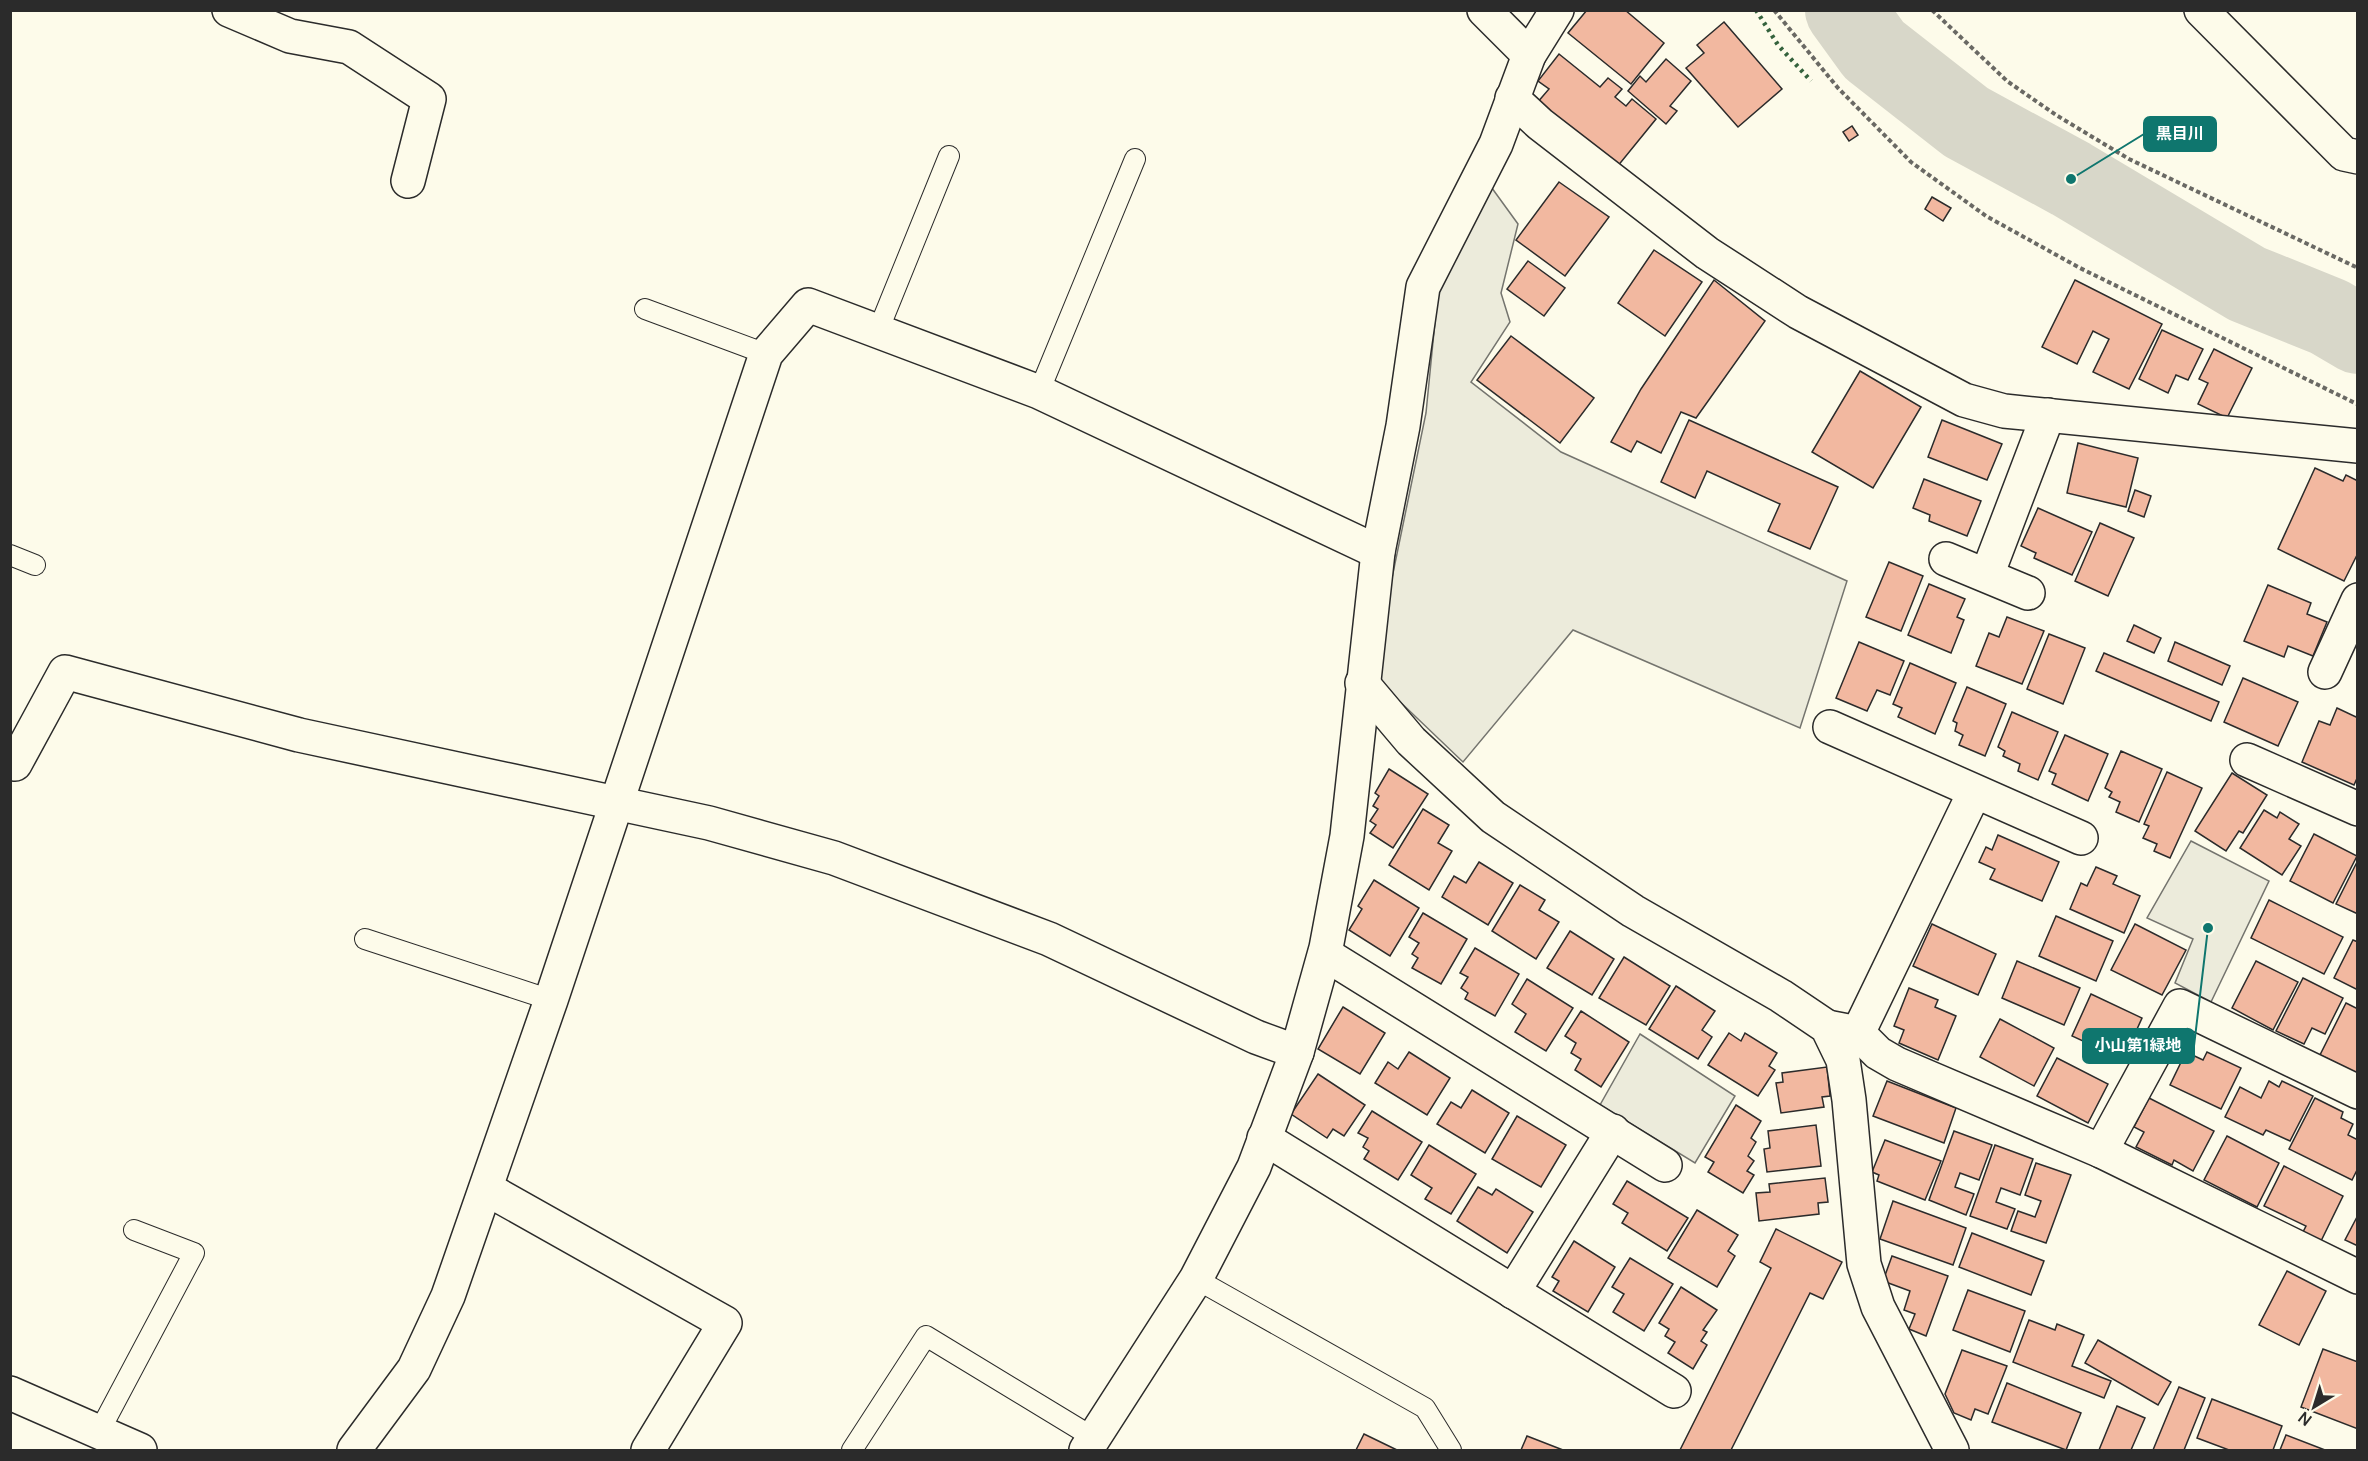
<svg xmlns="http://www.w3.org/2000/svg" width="2368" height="1461" font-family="Manrope,'Noto Sans JP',sans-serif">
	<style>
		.green { fill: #ecebdb; stroke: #74746e; stroke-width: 1.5 }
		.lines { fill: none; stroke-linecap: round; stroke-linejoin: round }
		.river { stroke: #d8d7c9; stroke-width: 80 }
		.building { fill: #f2b8a0; stroke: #2b2b2b; stroke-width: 1.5 }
		.lane-casing { stroke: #2b2b2b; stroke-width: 22 }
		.street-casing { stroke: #2b2b2b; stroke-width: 36 }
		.path { stroke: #6a6964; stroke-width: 4; stroke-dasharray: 4.5 3; stroke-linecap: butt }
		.lane { stroke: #fdfbea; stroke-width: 20 }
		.street { stroke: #fdfbea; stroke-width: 33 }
		.hedge { stroke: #34623c; stroke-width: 4.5; stroke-dasharray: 3 4.5; stroke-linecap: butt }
		.leader { fill: none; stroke: #0f766e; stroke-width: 2 }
		.callout-dot { fill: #0f766e; stroke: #fdfbea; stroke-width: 2 }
		.callout { fill: #0f766e; stroke: #0f766e; stroke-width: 2 }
		.callout-label { font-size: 16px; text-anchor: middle; font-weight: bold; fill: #fff }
	</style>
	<rect width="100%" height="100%" fill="#fdfbea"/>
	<g class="green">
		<polygon points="1489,184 1518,224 1501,293 1510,322 1471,382 1561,452 1847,581 1800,728 1573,630 1463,762 1372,675 1426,413 1438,291"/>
		<polygon points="2191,841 2269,881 2211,1002 2175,983 2193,939 2147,918"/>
		<polygon points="1640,1034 1735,1096 1695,1163 1600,1105"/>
	</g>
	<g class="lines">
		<polyline class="river" points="1845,10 1874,50 1966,122 2071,179 2247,284 2329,317 2358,334"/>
	</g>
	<g class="building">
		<polygon points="1587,10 1625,10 1664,43 1631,84 1568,33"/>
		<polygon points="1724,22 1782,89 1738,127 1686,68 1704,53 1697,45"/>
		<polygon points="1559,54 1600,87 1608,78 1622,89 1615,97 1626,106 1632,99 1656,119 1617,167 1537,103 1549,89 1538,81"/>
		<polygon points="1666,59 1691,81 1670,106 1677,111 1666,124 1628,91 1640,76 1646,82"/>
		<polygon points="1852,126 1858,135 1849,141 1843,132"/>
		<polygon points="1559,182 1609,217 1565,276 1516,240"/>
		<polygon points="1932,197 1951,208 1943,221 1925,209"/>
		<polygon points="1654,250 1702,282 1665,336 1618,303"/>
		<polygon points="1528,261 1565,288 1544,316 1507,289"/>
		<polygon points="1714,280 1765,321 1696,418 1681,412 1661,453 1637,441 1631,452 1611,442 1641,389"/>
		<polygon points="2075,280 2162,324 2129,389 2093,372 2109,339 2093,331 2077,364 2042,347"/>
		<polygon points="2162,330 2203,349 2188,380 2176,375 2168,393 2139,379"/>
		<polygon points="1511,336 1594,398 1560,443 1477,380"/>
		<polygon points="2214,349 2252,368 2227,418 2198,404 2208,383 2199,379"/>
		<polygon points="1860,371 1921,407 1873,488 1812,452"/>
		<polygon points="1689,420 1838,487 1810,549 1768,531 1780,504 1707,471 1695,498 1661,482"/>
		<polygon points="1942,420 2002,444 1987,480 1928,457"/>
		<polygon points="2078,443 2138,458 2126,507 2067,493"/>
		<polygon points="2315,468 2343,481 2346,475 2358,481 2358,553 2344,581 2278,549"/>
		<polygon points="1924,479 1981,501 1967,536 1929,521 1930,515 1913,508"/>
		<polygon points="2135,490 2151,496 2144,517 2128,511"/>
		<polygon points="2038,508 2092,532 2072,575 2034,558 2036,553 2021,546"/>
		<polygon points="2100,523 2134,538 2108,596 2075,581"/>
		<polygon points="1889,562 1923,576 1901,631 1866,617"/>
		<polygon points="1929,584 1965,599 1957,617 1964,620 1951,653 1908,635"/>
		<polygon points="2268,585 2311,603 2307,614 2327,622 2313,656 2288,646 2284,657 2244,641"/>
		<polygon points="2007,617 2044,631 2022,684 1976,666 1989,633 1999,637"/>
		<polygon points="2134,625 2161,638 2154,653 2127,641"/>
		<polygon points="2049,634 2085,648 2063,704 2027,689"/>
		<polygon points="1859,642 1904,661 1890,695 1877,690 1867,711 1836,698"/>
		<polygon points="2175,642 2230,666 2222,685 2168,661"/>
		<polygon points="2104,653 2219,702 2211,721 2096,671"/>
		<polygon points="1910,663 1956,683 1935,734 1898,717 1902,708 1893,704"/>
		<polygon points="2243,678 2298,702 2278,746 2224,722"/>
		<polygon points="1967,687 2006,704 1985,756 1959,745 1963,735 1955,731 1957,723 1953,721"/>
		<polygon points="2337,708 2356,717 2358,713 2358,776 2354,785 2302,762 2319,721 2330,725"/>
		<polygon points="2012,712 2058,732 2038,780 2018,771 2020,764 2003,756 2005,751 1998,747"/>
		<polygon points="2065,735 2108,754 2088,801 2052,784 2056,774 2049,771"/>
		<polygon points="2121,751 2162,769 2139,822 2116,812 2120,802 2109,797 2112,792 2105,788"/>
		<polygon points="1389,769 1428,794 1393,848 1370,833 1376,825 1370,821 1378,809 1373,806 1379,796 1375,793"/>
		<polygon points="2167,772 2202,788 2170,858 2154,851 2157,844 2143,838 2149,826 2144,824"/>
		<polygon points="2232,773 2267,795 2243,833 2239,831 2226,851 2195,831"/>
		<polygon points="1423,809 1449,825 1438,843 1452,851 1429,890 1389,865"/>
		<polygon points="2264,810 2277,818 2280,812 2299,824 2289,839 2301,846 2282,875 2240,848"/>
		<polygon points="2314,834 2357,856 2333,903 2290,881"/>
		<polygon points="1998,835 2059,862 2042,901 1990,879 1995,869 1979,862 1986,847 1992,850"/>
		<polygon points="2358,860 2358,914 2336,904"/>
		<polygon points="1479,862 1513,883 1488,925 1442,897 1454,876 1466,883"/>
		<polygon points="2096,867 2117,876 2113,884 2140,896 2124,933 2070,909 2081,883 2087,886"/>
		<polygon points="1374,880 1419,908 1390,956 1349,930 1362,909 1358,906"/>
		<polygon points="1520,885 1545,900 1539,910 1559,922 1536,959 1492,931"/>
		<polygon points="2269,900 2343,937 2324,974 2251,938"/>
		<polygon points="1423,913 1467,939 1441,984 1412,968 1418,958 1412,954 1419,943 1409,937"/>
		<polygon points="2056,916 2113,941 2096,981 2039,956"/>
		<polygon points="1932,924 1996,954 1978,995 1913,966"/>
		<polygon points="2135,924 2186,950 2162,995 2111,970"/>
		<polygon points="1570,931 1614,959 1592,995 1547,968"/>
		<polygon points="2353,940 2358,942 2358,990 2334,978"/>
		<polygon points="1475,948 1519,974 1495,1016 1465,999 1468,993 1461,988 1468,977 1460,973"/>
		<polygon points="1624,957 1670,986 1646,1025 1599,998"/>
		<polygon points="2017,961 2080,988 2064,1025 2002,998"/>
		<polygon points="2256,961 2298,982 2273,1030 2232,1008"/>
		<polygon points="2303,978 2343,998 2325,1034 2312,1028 2304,1044 2276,1031"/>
		<polygon points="1527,979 1573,1008 1546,1051 1515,1032 1526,1014 1512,1004"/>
		<polygon points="1676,986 1715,1011 1702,1030 1712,1037 1698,1059 1649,1029"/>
		<polygon points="1909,988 1938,1000 1935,1007 1956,1016 1938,1060 1899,1043 1904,1030 1894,1026"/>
		<polygon points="2091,994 2142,1018 2127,1051 2102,1039 2098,1048 2072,1036"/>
		<polygon points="2346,1003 2358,1009 2358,1074 2320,1055"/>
		<polygon points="1343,1007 1385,1033 1360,1074 1318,1049"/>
		<polygon points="1581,1011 1629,1042 1601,1087 1575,1070 1581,1059 1571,1053 1576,1043 1565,1036"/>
		<polygon points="2000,1019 2054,1048 2034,1086 1980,1057"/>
		<polygon points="1729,1033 1741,1041 1745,1033 1777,1053 1769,1066 1775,1070 1758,1096 1708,1065"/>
		<polygon points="1409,1052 1450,1078 1427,1115 1375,1083 1388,1062 1398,1069"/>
		<polygon points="2186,1052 2203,1060 2207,1052 2241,1068 2221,1109 2170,1085"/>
		<polygon points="2057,1058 2108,1084 2088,1123 2037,1096"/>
		<polygon points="1827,1067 1830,1096 1822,1097 1824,1107 1781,1113 1776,1083 1783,1082 1782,1073"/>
		<polygon points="1318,1074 1365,1105 1344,1136 1333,1129 1327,1138 1291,1114"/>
		<polygon points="1887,1081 1956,1108 1944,1143 1873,1116"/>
		<polygon points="2269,1081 2279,1087 2282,1081 2313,1096 2290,1141 2266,1130 2263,1135 2225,1117 2240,1087 2261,1098"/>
		<polygon points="1472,1090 1509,1113 1485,1153 1437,1124 1451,1102 1461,1108"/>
		<polygon points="2149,1098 2214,1131 2193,1171 2174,1160 2172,1165 2136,1147 2144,1132 2134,1127"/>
		<polygon points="2315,1098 2343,1112 2341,1118 2353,1124 2348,1135 2358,1140 2358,1168 2352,1180 2289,1149"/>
		<polygon points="1736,1105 1761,1121 1751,1138 1756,1142 1748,1156 1754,1161 1747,1171 1754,1175 1743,1193 1708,1172 1714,1162 1705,1157"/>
		<polygon points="1372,1111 1422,1142 1398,1180 1364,1159 1369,1151 1363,1147 1368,1138 1358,1133"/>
		<polygon points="1517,1116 1566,1145 1541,1187 1492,1159"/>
		<polygon points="1816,1125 1821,1166 1767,1172 1764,1149 1770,1148 1768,1131"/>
		<polygon points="1954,1131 1992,1145 1979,1180 1960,1173 1955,1187 1974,1194 1966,1215 1929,1200"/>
		<polygon points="2227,1136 2279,1163 2257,1207 2204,1180"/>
		<polygon points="1885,1140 1941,1161 1925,1200 1877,1181 1879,1175 1872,1172"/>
		<polygon points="1429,1145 1476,1174 1451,1214 1425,1199 1432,1188 1411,1175"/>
		<polygon points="1995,1145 2033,1159 2020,1195 2001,1188 1996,1202 2015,1209 2007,1229 1970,1216"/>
		<polygon points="2036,1163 2071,1175 2046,1243 2011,1231 2018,1211 2035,1217 2041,1201 2025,1195"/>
		<polygon points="2284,1166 2343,1196 2321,1241 2303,1232 2306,1226 2264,1206"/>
		<polygon points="1825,1178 1828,1202 1818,1203 1819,1214 1759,1221 1756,1193 1770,1192 1769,1184"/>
		<polygon points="1627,1181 1688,1218 1667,1251 1622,1223 1628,1213 1613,1204"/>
		<polygon points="1478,1187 1492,1195 1496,1189 1533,1212 1507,1253 1457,1221"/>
		<polygon points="1893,1201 1966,1228 1953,1265 1880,1239"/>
		<polygon points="1697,1210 1738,1235 1728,1251 1735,1256 1717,1287 1668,1258"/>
		<polygon points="2358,1215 2358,1246 2345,1240"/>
		<polygon points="1776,1229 1842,1262 1823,1299 1810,1293 1731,1450 1680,1450 1771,1268 1760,1262"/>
		<polygon points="1972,1233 2044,1261 2031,1295 1959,1267"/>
		<polygon points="1574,1241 1615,1267 1588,1312 1553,1291 1559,1281 1552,1277"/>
		<polygon points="1892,1256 1948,1276 1926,1336 1909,1329 1915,1314 1904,1310 1910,1291 1883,1281"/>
		<polygon points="1630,1258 1673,1284 1644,1331 1613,1312 1624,1294 1612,1287"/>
		<polygon points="2287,1271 2326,1291 2299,1345 2259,1325"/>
		<polygon points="1681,1287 1717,1310 1703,1330 1707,1332 1701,1341 1707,1345 1693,1369 1668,1353 1675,1342 1665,1336 1669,1329 1659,1323"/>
		<polygon points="1968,1290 2025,1311 2010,1352 1953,1330"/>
		<polygon points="2029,1320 2055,1330 2057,1324 2084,1335 2072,1366 2111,1381 2104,1398 2013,1362"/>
		<polygon points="2098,1340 2171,1382 2158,1405 2085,1363"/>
		<polygon points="2323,1349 2358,1362 2358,1429 2301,1407"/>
		<polygon points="1962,1350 2007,1366 1988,1414 1975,1409 1971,1420 1954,1413 1945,1394"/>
		<polygon points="2007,1383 2081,1413 2066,1450 1992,1422"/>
		<polygon points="2179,1387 2205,1398 2184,1450 2153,1450"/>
		<polygon points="2212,1399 2282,1426 2273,1450 2229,1450 2197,1438"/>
		<polygon points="2117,1406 2145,1418 2131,1450 2099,1450"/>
		<polygon points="1364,1434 1397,1450 1356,1450"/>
		<polygon points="2286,1435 2325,1450 2280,1450"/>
		<polygon points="1527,1436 1563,1450 1521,1450"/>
	</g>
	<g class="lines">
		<defs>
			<g id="lane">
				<polyline points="645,309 766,354"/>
				<polyline points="878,331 949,156"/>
				<polyline points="1039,392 1135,159"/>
				<polyline points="10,555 35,565"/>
				<polyline points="365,939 551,1000"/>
				<polyline points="1196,1279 1425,1408 1451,1450"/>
				<polyline points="99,1432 194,1253 134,1230"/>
				<polyline points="852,1450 926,1336 1094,1438"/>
			</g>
			<g id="street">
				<polyline points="229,10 290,36 349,47 429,99 408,181"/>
				<polyline points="1484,10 1529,55"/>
				<polyline points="2201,10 2344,154 2358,157"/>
				<polyline points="1512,98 1540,124 1707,253 1798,312 1964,400 2004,411 2358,446"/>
				<polyline points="1946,559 2028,593"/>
				<polyline points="1987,575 2048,415"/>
				<polyline points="2325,672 2358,600"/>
				<polyline points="1362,683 1411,741 1493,817 1633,911 1781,996 1827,1027 1843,1060 1849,1100 1864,1264 1878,1307 1952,1450"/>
				<polyline points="1830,727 2081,838"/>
				<polyline points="2247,760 2358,809"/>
				<polyline points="10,763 15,764 65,672 299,735 709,823 834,858 1049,939 1256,1037 1297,1052"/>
				<polyline points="1325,954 1665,1165"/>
				<polyline points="1827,1027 1858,1033 1878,1053 1897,1064 2101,1151 2358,1277"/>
				<polyline points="1858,1033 1974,793"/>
				<polyline points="1264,1138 1674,1391"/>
				<polyline points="2101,1151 2180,1006 2358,1092"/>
				<polyline points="487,1189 725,1323 648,1450"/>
				<polyline points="1513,1292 1613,1131"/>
				<polyline points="10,1393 140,1450"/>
				<polyline points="354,1450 414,1369 448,1296 551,1000 766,354 808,305 1039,392 1378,552"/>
				<polyline points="1086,1450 1196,1279 1254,1167 1297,1052 1326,948 1347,836 1378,552 1403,426 1423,287 1496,144 1529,55 1557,10"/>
			</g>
		</defs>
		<use href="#lane" class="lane-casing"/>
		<use href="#street" class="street-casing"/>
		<g class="path">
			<polyline points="1774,10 1838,88 1911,162 1986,216 2080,268 2357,404"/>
			<polyline points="1932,10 2007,81 2056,115 2129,159 2358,268"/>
		</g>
		<use href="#lane" class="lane"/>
		<use href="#street" class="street"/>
		<polyline class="hedge" points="1756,10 1778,45 1811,81"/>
	</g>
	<path class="leader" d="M2071 179L2144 134M2208 928L2194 1046"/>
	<g class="callout-dot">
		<circle cx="2071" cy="179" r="6"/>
		<circle cx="2208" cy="928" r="6"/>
	</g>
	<g class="callout">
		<rect x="2144" y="117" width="72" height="34" rx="6"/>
		<rect x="2083" y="1029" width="111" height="34" rx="6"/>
	</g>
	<g class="callout-label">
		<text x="2180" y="139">黒目川</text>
		<text x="2138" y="1051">小山第1緑地</text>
	</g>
	<rect width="2368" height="1461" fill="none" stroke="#2b2b2b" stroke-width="24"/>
	<g transform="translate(2314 1407) rotate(218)" stroke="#fdfbea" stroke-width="4.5" paint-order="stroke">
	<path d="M0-4.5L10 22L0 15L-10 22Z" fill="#2b2b2b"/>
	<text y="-9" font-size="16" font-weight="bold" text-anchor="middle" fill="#2b2b2b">N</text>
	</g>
</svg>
